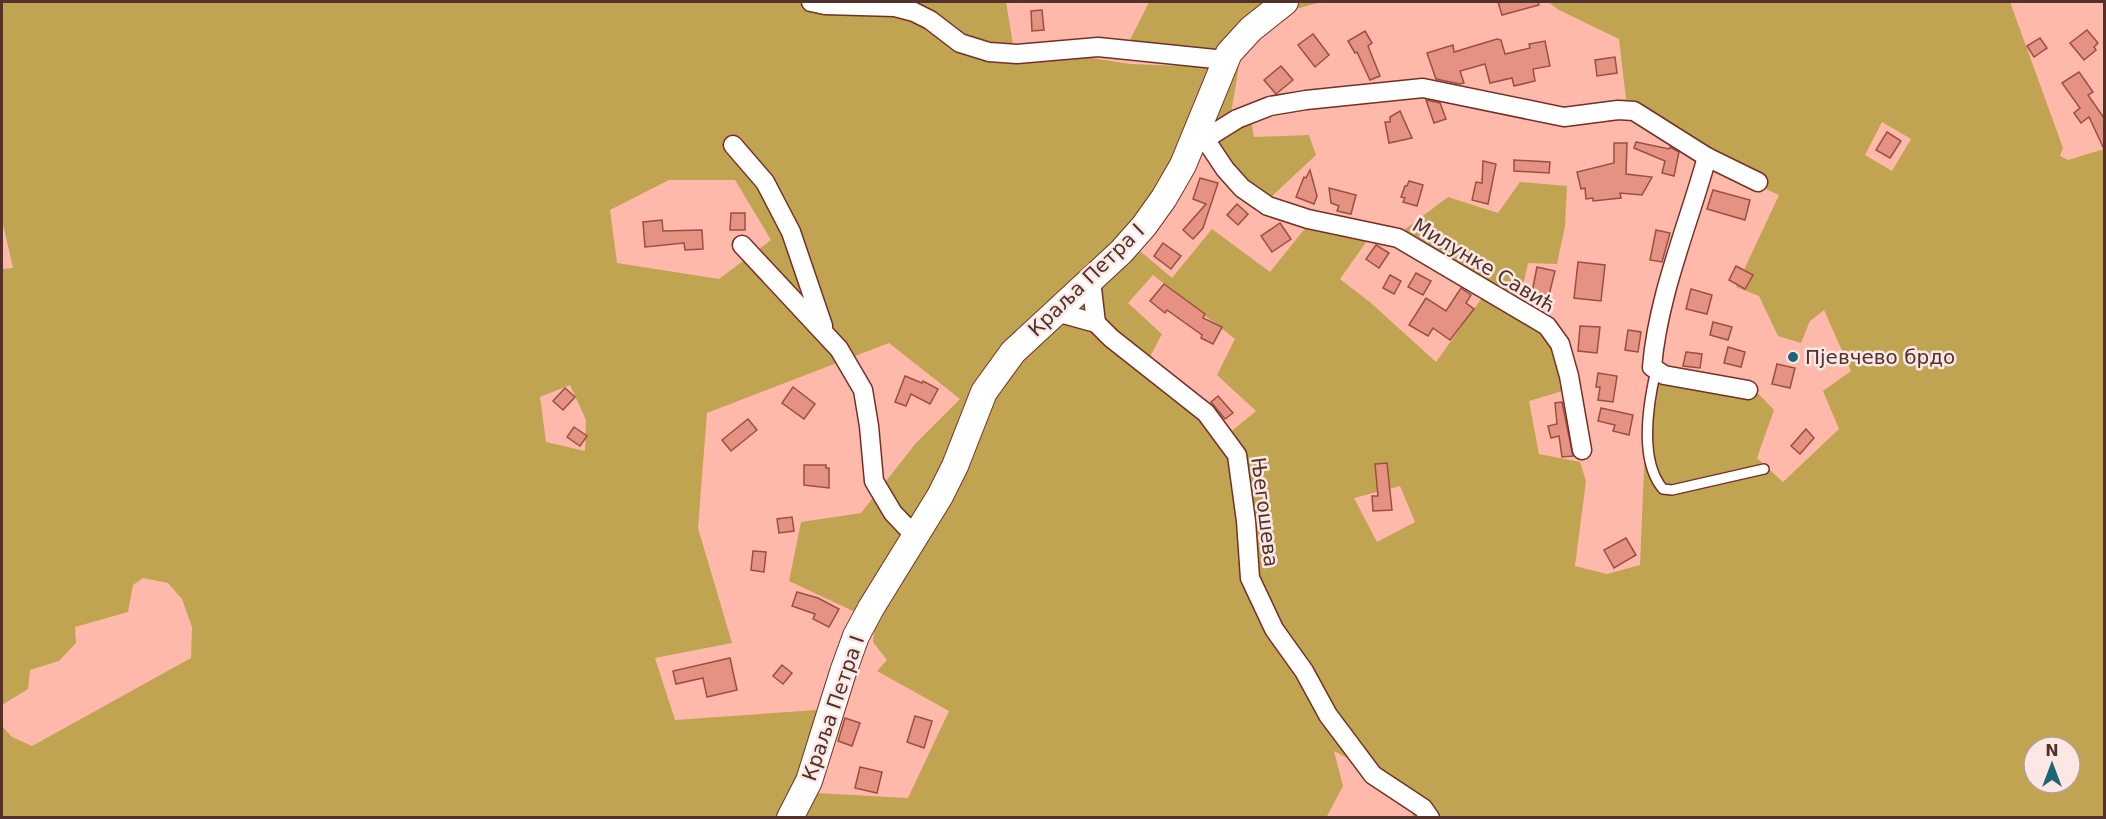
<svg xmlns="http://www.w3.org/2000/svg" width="2106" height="819" font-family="'DejaVu Sans',sans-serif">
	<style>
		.green { fill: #c0a451; fill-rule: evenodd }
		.building { fill: #e69283; stroke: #9a4f41; stroke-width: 1.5 }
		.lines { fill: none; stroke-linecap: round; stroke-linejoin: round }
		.lane-casing { stroke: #772f24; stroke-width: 12 }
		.street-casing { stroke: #772f24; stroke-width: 21 }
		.secondary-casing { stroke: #772f24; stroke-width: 28 }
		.lane { stroke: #fff; stroke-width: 9 }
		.street { stroke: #fff; stroke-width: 18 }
		.secondary { stroke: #fff; stroke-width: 26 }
		.poi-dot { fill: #1d6673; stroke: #fbe8e5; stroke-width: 2 }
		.labels { text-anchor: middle; stroke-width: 5; stroke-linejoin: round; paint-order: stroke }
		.street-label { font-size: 20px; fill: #53312b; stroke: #fbe8e5 }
		.poi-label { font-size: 20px; fill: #53312b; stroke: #fbe8e5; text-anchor: start }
	</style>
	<rect width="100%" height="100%" fill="#feb9ab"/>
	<g class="green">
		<path d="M 2,2 L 1006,2 L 1013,44 L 1061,44 L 1072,55 L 1130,64 L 1210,67 L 1293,3 L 1298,2 L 1321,2 L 1282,13 L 1241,53 L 1231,114 L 1390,81 L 1422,92 L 1251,119 L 1254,137 L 1309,135 L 1316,155 L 1270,198 L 1198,145 L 1133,245 L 1172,278 L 1212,229 L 1270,272 L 1307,226 L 1369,238 L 1340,279 L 1371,303 L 1436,362 L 1484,295 L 1400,233 L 1448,197 L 1498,213 L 1520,182 L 1567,186 L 1565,226 L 1557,264 L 1528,263 L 1519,303 L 1559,333 L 1576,387 L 1529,401 L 1539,454 L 1580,462 L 1586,481 L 1575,566 L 1607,574 L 1640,565 L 1648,374 L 1750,385 L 1774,410 L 1757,458 L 1783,482 L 1839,429 L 1823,391 L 1851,371 L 1824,310 L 1810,321 L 1801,343 L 1778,336 L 1759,296 L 1736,287 L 1779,195 L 1710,164 L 1616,101 L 1626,99 L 1619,39 L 1559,10 L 1548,2 L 2010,2 L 2063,148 L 2060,156 L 2068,160 L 2104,149 L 2104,817 L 1412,817 L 1413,812 L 1366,779 L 1355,762 L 1334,751 L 1343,786 L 1326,818 L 2,817 L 2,726 L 12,737 L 32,746 L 191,658 L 192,627 L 182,599 L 168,583 L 143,578 L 133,585 L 128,612 L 75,627 L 76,643 L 59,661 L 30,670 L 28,689 L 2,705 L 2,269 L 13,268 L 2,220 ZM 1882,122 L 1911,139 L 1892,171 L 1865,155 ZM 669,180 L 735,180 L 771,240 L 719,279 L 617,263 L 610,210 ZM 1153,275 L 1235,339 L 1217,375 L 1256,411 L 1228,434 L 1148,360 L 1162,334 L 1128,303 ZM 889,343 L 960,399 L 916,443 L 861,513 L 801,522 L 789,581 L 857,613 L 875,625 L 873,642 L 887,660 L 877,671 L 949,711 L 908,798 L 816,793 L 841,720 L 816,710 L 675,720 L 655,658 L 732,643 L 698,528 L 707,413 ZM 570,385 L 586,420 L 585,451 L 546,442 L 540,397 ZM 1400,486 L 1415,522 L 1377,542 L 1354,498 ZM 2034,747 L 2070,747 L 2070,783 L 2034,783 Z"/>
		<polygon points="1149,2 1291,2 1216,51 1128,44"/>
	</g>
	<g class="building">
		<polygon points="1498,2 1538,2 1539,5 1502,15"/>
		<polygon points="1042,10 1044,30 1032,31 1031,11"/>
		<polygon points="2087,30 2098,43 2094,47 2096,50 2084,60 2070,43"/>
		<polygon points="1365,31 1372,43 1368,46 1380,76 1370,80 1357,52 1355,53 1348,41"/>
		<polygon points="1313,34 1329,55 1315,67 1298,45"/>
		<polygon points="2040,38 2047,48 2034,57 2027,46"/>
		<polygon points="1497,39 1501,40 1505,54 1530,48 1529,44 1545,41 1550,66 1533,69 1535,81 1514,86 1512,78 1490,83 1485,64 1460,71 1464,83 1460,84 1436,79 1427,53 1453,45 1454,52"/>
		<polygon points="1615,57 1617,73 1597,76 1595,60"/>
		<polygon points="1281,66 1293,80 1276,94 1264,80"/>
		<polygon points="2079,72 2093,92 2088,95 2104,118 2104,149 2089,117 2081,123 2074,113 2080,108 2062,83"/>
		<polygon points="1426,100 1440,103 1446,119 1434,123"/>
		<polygon points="1400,111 1412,138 1389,143 1385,122 1390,122 1390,117"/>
		<polygon points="1887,132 1901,141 1890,158 1876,150"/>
		<polygon points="1636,142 1669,149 1670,147 1679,152 1674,176 1662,173 1665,161 1634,148"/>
		<polygon points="1614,143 1627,143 1626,174 1652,177 1642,195 1620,193 1621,198 1593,201 1593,198 1586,199 1585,188 1581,189 1577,172 1614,163"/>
		<polygon points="1514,160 1550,162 1549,173 1514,171"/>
		<polygon points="1483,161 1496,164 1488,204 1472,200 1476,182 1482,183"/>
		<polygon points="1310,170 1317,196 1314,204 1296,197 1304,177 1306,178"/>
		<polygon points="1200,178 1218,183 1203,228 1193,239 1183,230 1206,204 1193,199"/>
		<polygon points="1409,181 1423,185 1417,206 1403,202 1405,198 1401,197 1405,186 1407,186"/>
		<polygon points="1329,188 1356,195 1351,214 1337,211 1339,206 1331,203"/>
		<polygon points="1713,190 1750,200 1745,220 1707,209"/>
		<polygon points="1237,204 1248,214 1238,225 1227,215"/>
		<polygon points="731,213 745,213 745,230 730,230"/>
		<polygon points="662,220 663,231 702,230 703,249 685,250 684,243 645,247 643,222"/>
		<polygon points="1280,223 1291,239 1272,252 1261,236"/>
		<polygon points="1656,230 1670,233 1662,262 1650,260"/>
		<polygon points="1163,243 1181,256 1171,269 1154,256"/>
		<polygon points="1376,245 1389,253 1379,268 1366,259"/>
		<polygon points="1578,262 1605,265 1601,301 1574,298"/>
		<polygon points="1736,266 1753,275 1745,289 1729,280"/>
		<polygon points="1537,267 1555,271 1549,295 1532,292"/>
		<polygon points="1416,273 1431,281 1423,295 1408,287"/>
		<polygon points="1390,275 1401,281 1394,294 1383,288"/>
		<polygon points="1164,284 1205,314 1203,318 1222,327 1213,344 1201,338 1202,335 1167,310 1165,313 1150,301"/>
		<polygon points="1461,288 1471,295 1466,303 1474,309 1450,340 1433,328 1428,336 1409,325 1426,298 1446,311"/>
		<polygon points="1691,289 1712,295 1707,314 1686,309"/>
		<polygon points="1713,322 1732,327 1728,340 1710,335"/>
		<polygon points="1580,326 1600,327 1597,353 1578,351"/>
		<polygon points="1628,330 1641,332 1638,352 1625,350"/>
		<polygon points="1728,347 1745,352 1741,367 1724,363"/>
		<polygon points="1686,352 1702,354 1700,368 1683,366"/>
		<polygon points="1777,364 1795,368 1790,388 1772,384"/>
		<polygon points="1598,373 1617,376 1613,402 1598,400 1600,387 1596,387"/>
		<polygon points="905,376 922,383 923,381 938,389 930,404 911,394 906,406 895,402"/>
		<polygon points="793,387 815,404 804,419 782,403"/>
		<polygon points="565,388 575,397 563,410 553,401"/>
		<polygon points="1218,396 1233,413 1225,419 1211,402"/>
		<polygon points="1562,402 1573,456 1562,457 1559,436 1551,438 1548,426 1557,424 1555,403"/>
		<polygon points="1601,408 1633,415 1629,435 1613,431 1615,425 1598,421"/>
		<polygon points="748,419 757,430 731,451 722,440"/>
		<polygon points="574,427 587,436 580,446 567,437"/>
		<polygon points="1806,429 1814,438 1800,454 1791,446"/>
		<polygon points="1387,463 1392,510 1373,511 1372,496 1378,496 1375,464"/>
		<polygon points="804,465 826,465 826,468 829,468 829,488 804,485"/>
		<polygon points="792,517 794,531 779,533 777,519"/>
		<polygon points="1626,538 1636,555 1614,568 1604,550"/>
		<polygon points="753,551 766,552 764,572 751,570"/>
		<polygon points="797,592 818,598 839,609 829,627 813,619 815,614 792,606"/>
		<polygon points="730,658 737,690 707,697 703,678 676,684 673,671"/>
		<polygon points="782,665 792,673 783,684 773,676"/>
		<polygon points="915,716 932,721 924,748 907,742"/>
		<polygon points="845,718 860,723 852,746 838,741"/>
		<polygon points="860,767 882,772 877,793 855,788"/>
	</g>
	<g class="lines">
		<defs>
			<path id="lane" d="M 1656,370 C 1648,404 1639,461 1663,489 L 1672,490 L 1764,469"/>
			<g id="street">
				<polyline points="811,2 825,5 895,7 914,12 930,20 960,43 989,52 1017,54 1098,47 1225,60"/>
				<polyline points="1197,133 1205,139 1225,169 1242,188 1268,206 1308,219 1398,238 1547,326 1560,344 1569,376 1582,450"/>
				<polyline points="1205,139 1237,119 1270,106 1306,100 1423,88 1564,117 1618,110 1634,111 1707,157 1758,182"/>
				<polyline points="733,145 765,182 791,232 823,326"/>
				<path d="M 1707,157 C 1688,226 1658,295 1652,367 L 1664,375 L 1748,390"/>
				<polyline points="742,245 839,349 863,390 869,426 874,481 893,513 916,537"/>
				<polyline points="1091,280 1096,323"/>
				<polyline points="1056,312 1096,323 1111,338 1206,413 1237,455 1246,521 1250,578 1274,629 1304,671 1328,715 1373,775 1423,808 1430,818"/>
			</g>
			<polyline id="secondary" points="790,818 809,781 843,672 856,636 871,608 940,496 955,466 984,392 1013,352 1121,252 1144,226 1164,198 1183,165 1229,53 1251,29 1285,2"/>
		</defs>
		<use href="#lane" class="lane-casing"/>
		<use href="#street" class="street-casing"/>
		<use href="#secondary" class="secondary-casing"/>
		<use href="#lane" class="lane"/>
		<use href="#street" class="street"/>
		<use href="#secondary" class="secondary"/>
	</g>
	<circle class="poi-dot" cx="1793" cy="357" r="6"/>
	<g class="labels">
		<g class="street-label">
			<text transform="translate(1484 265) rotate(31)" y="7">Милунке Савић</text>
			<text transform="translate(1086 280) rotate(-44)" y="7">Краља Петра I</text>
			<text transform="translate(1265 512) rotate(83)" y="7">Његошева</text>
			<text transform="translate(833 708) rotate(-71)" y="7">Краља Петра I</text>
		</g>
		<g class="poi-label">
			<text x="1805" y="364">Пјевчево брдо</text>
		</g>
	</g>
	<rect width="2106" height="819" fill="none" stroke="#53312b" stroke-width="6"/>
	<g transform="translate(2052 765)"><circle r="28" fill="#fbe8e5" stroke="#b89f9b" stroke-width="1.5"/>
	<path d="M0-4.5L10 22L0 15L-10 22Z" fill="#1d6673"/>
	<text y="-9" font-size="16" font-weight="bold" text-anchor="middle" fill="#53312b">N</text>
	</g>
</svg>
